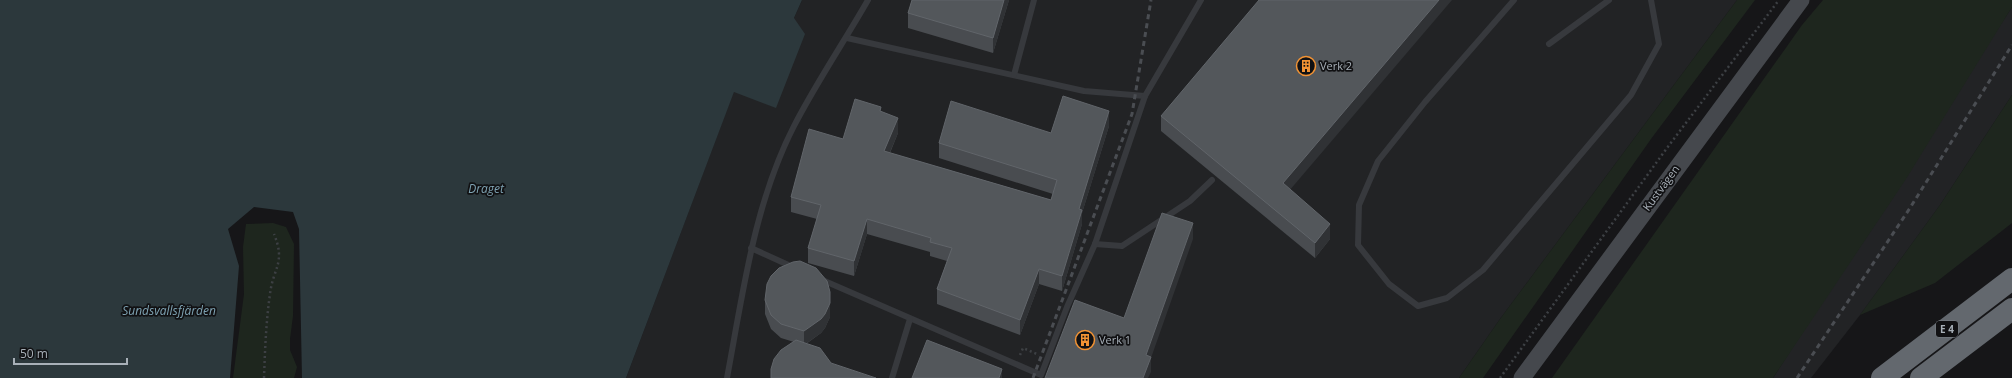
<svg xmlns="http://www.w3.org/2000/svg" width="2012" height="378" font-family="'Open Sans',sans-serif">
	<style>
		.built { fill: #222325 }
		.green { fill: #1e261e }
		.water { fill: #2c383c }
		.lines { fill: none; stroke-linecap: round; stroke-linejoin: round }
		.path { stroke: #3d4044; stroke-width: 2.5; stroke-dasharray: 2 3; stroke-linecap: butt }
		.service { stroke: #37393d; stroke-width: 6 }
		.secondary { stroke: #45484d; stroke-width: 17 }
		.motorway { stroke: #63686e; stroke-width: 22 }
		.rail { stroke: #4a4d52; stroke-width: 3; stroke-dasharray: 5 4; stroke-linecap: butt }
		.wall { fill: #494c50 }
		.shaded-wall { fill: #303235 }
		.building { fill: #53575b; stroke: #61656a }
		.labels { text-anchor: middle; stroke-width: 3.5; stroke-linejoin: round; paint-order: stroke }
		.shield { fill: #111113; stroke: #7b8086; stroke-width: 1 }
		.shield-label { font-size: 10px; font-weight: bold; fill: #a8b0b8 }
		.poi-label { font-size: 11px; fill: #a8b0b8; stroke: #111113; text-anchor: start }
		.street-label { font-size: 11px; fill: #a8b0b8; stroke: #111113 }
		.water-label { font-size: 12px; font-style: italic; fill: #7fa3b3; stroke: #111113 }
	</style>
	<rect width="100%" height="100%" fill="#161618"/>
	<g class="built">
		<polygon points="802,0 1737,0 1500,319 1459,378 626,378 734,91 775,107 794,18"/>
		<polygon points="2012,7 2012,95 1940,205 1860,315 1811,378 1773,378"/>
	</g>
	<g class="green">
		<polygon points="1737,0 1755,0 1651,139 1483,378 1459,378 1500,319"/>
		<polygon points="1823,0 2012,0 2012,7 1906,179 1773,378 1552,378 1802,25"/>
		<polygon points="2012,95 2012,223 1935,283 1860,315 1940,205"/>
		<polygon points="273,223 286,227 294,244 293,316 290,339 290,350 297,367 294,378 233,378 244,294 243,247 246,224"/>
	</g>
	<polygon class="water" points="0,0 802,0 794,18 805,34 776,108 734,92 626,378 302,378 299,229 293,212 254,207 228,229 239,266 230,378 0,378"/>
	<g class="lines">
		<g class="path">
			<polyline points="1020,355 1023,348 1039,355"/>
			<path d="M 264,378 C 265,350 266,322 270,294 C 273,268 286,263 274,234"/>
			<polyline points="1500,378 1667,148 1779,0"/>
		</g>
		<g class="service">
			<polyline points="1514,0 1425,102 1378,161 1359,205 1358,245 1389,284 1418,306 1447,298 1483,270 1631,95 1659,44 1651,0"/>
			<polyline points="847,38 1084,91 1145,96"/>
			<polyline points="1549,44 1609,0"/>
			<polyline points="1014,75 1034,0"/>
			<polyline points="1095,244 1122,246 1190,201 1212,180"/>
			<polyline points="751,248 795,268"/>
			<polyline points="820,279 1041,375 1067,307 1095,244 1145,96 1201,0"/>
			<path d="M 727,378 C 743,293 754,204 794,126 C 816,83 844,42 868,0"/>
			<polyline points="892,378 910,319"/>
		</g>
		<polyline class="secondary" points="1522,378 1801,0"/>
		<g class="motorway">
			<polyline points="1882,378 2012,279"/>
			<polyline points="1921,378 2012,309"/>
		</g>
		<g class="rail">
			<polyline points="1033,378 1132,114 1151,0"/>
			<polyline points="1797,378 1910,208 2012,45"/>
		</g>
	</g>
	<g class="wall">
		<polygon points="912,0 1009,0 993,53 908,28 908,13"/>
		<polygon points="881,111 898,133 890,153 1051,200 1053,194 939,158 939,143 1051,133 1109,126 1082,213 1082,224 1062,291 1039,284 1020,335 937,304 937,289 947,261 930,256 930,252 867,234 854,276 808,263 808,248 817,219 791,212 791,197 843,139"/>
		<polygon points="1161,116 1291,190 1330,239 1315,258 1161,131"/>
		<polygon points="765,300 830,306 830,317 825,328 821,333 806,344 771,378 794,342 781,338 771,329 765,314"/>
	</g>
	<g class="shaded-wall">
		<polygon points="1004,0 1009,0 993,53 993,38"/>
		<polygon points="1439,0 1452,0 1283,198 1283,183"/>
		<polygon points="1109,111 1109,126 1082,213 1082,224 1062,291 1062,276 1079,209"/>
		<polygon points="898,118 898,133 884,166 884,151"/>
		<polygon points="867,219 867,234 854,276 854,261"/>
		<polygon points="1193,223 1193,239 1151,358 1151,372 1148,378 1143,378 1146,355"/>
		<polygon points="1330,224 1330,239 1315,258 1315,243"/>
		<polygon points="1039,269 1039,284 1020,335 1020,320"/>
		<polygon points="830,292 830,317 825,328 821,333 804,345 804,331"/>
		<polygon points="1002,369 1002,378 999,378"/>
	</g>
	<g class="building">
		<polygon points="912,0 1004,0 993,38 908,13"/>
		<polygon points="1259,0 1439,0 1283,183 1330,224 1315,243 1161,116"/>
		<polygon points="1063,96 1109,111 1079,209 1082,210 1062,276 1039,269 1020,320 937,289 952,248 930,242 931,238 867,219 854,261 808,248 821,205 791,197 809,129 843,139 855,99 881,107 880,111 898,118 884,151 1051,200 1057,180 939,143 951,101 1051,133"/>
		<polygon points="1162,213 1193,223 1146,355 1151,357 1143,378 1045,378 1075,300 1124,318"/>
		<polygon points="800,261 816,268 827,281 830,292 830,303 825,314 821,319 804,331 781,324 771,315 765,300 767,284 771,276 779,268 793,262"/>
		<polygon points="796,340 820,348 831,363 876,378 771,378 771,369 774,359 781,350"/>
		<polygon points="927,340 1002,369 999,378 912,378"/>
	</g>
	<defs>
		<symbol id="building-ring" viewBox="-11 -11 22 22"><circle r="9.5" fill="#111113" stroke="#f29334" stroke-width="1.5"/><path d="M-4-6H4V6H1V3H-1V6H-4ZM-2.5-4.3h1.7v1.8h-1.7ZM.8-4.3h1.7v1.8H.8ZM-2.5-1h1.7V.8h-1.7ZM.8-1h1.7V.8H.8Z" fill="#f29334"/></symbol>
	</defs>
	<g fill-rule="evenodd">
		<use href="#building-ring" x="1295" y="55" width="22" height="22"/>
		<use href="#building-ring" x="1074" y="329" width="22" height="22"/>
	</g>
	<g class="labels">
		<rect class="shield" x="1936" y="321" width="22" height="16" rx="3"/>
		<g class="shield-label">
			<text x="1947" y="333">E 4</text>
		</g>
		<g class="poi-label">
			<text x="1320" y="70">Verk 2</text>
			<text x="1099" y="344">Verk 1</text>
		</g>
		<g class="street-label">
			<text transform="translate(1661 188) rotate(-54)" y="4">Kustvägen</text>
		</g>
		<g class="water-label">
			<text x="486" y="193">Draget</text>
			<text x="169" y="315">Sundsvallsfjärden</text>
		</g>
	</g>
	<path d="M14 358v6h113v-6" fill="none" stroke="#a8b0b8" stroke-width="2"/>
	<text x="20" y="358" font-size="12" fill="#a8b0b8" stroke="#111113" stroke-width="3" paint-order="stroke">50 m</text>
</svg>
